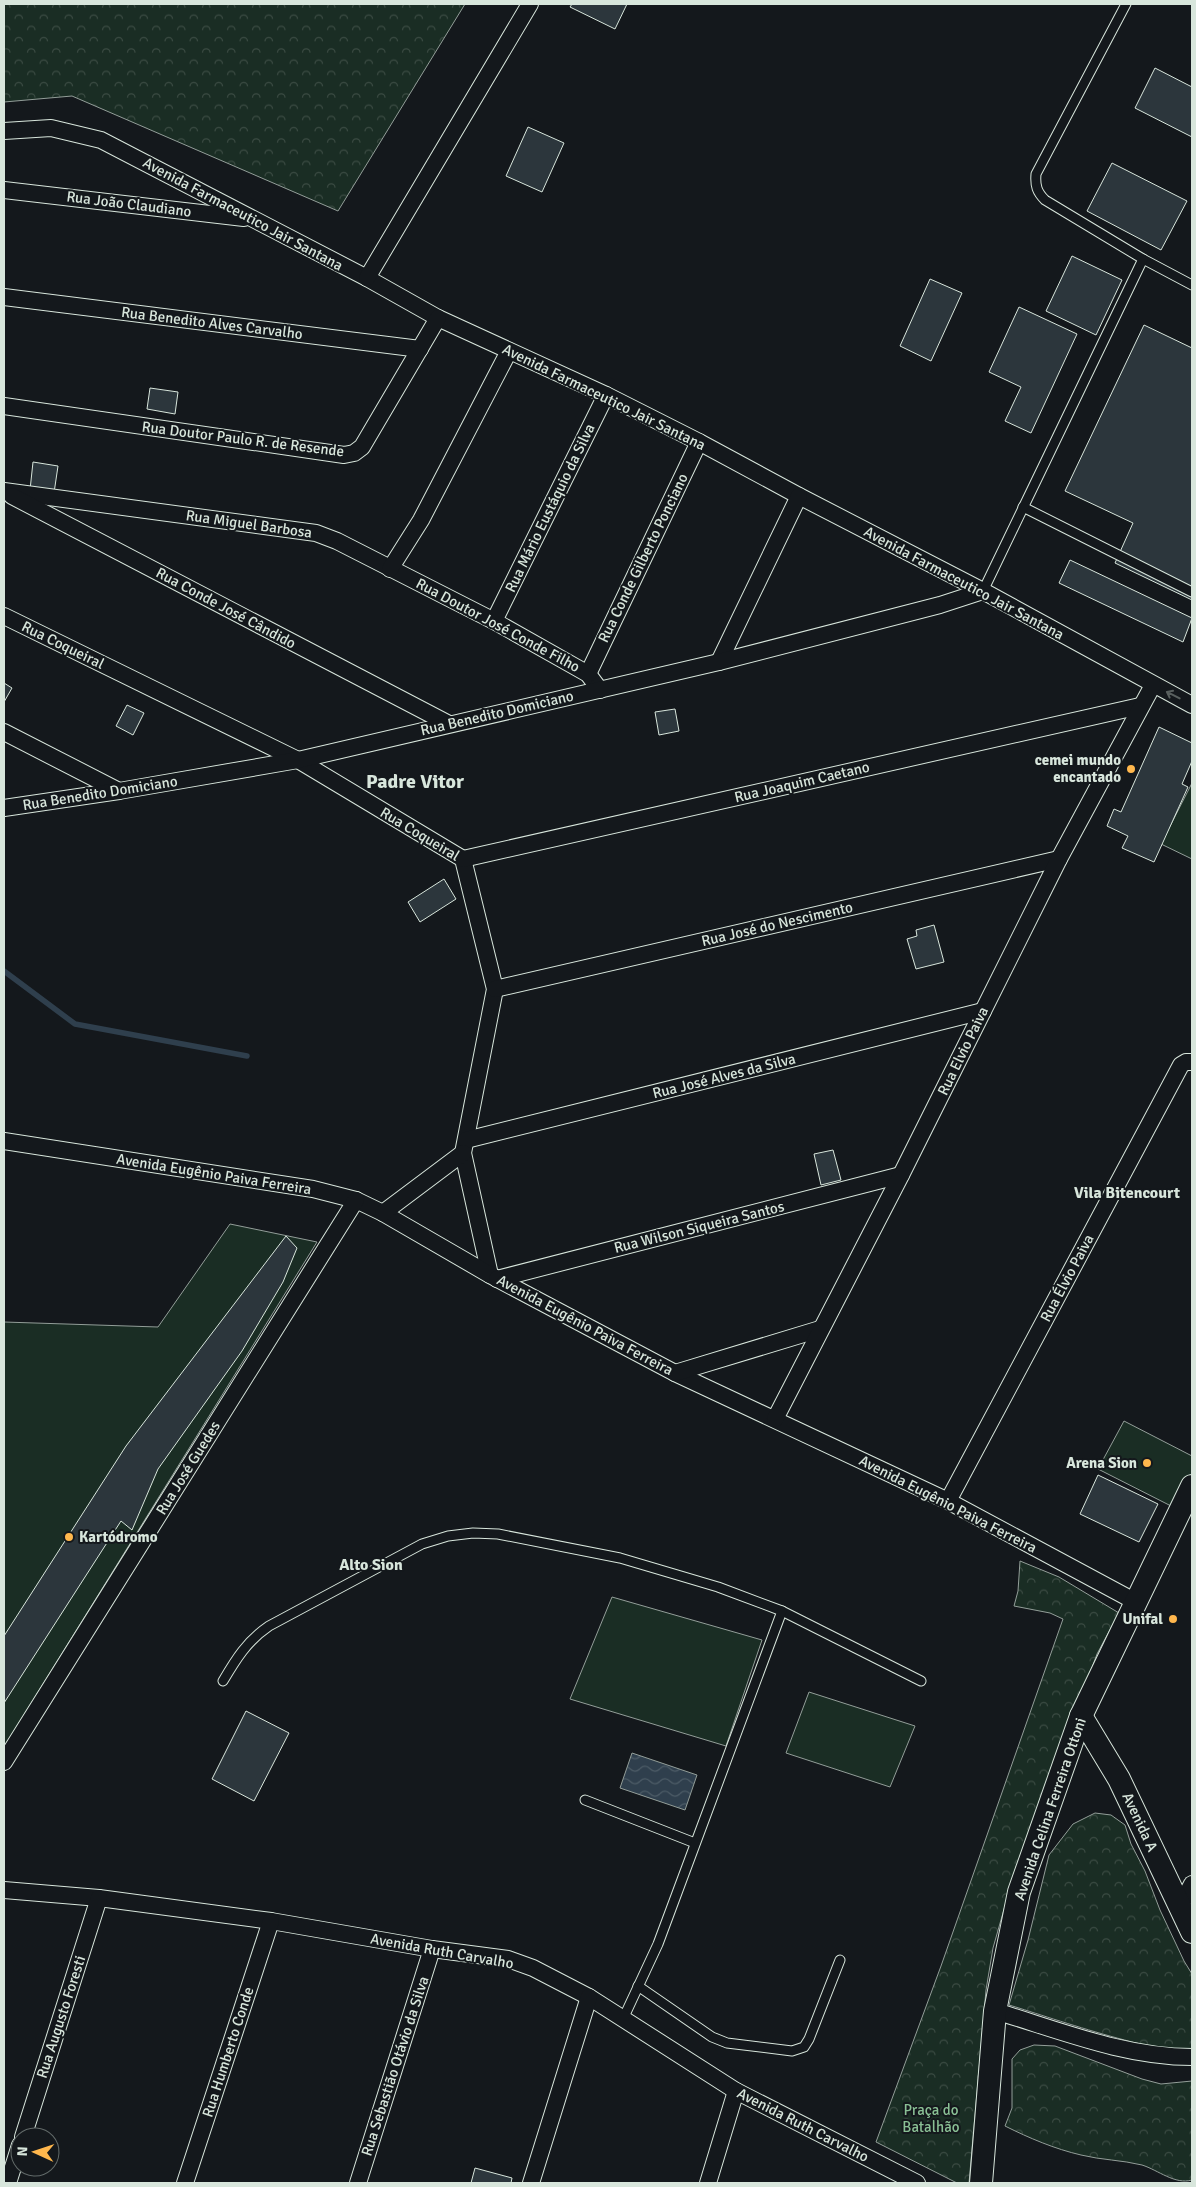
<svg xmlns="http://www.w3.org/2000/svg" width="1196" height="2187" font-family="Signika,sans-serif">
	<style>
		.green { fill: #1a2d24; stroke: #939e99 }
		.forest { fill: url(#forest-crowns); stroke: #939e99 }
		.water { fill: url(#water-waves); stroke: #939e99 }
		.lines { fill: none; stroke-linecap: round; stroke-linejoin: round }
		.stream { stroke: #2f3f4d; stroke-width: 5.5 }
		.building { fill: #2c363c; stroke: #d8e6dc }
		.lane-casing { stroke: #d8e6dc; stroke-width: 11 }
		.street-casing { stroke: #d8e6dc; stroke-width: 18 }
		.secondary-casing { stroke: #d8e6dc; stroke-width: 24 }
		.lane { stroke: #14181c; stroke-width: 9 }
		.street { stroke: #14181c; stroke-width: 16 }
		.secondary { stroke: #14181c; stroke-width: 22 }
		.oneway { stroke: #59605f }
		.poi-dot { fill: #ffb74d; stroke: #14181c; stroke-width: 2 }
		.labels { text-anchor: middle; stroke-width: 4; stroke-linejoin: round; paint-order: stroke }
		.street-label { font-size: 15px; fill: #d8e6dc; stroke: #14181c }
		.poi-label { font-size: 15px; font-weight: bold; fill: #d8e6dc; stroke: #14181c; text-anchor: end }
		.park-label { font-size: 15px; fill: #8ac095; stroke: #14181c }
		.neighbourhood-label { font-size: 16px; font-weight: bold; fill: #d8e6dc; stroke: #14181c }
		.district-label { font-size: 20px; font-weight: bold; fill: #d8e6dc; stroke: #14181c }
	</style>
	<defs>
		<pattern id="forest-crowns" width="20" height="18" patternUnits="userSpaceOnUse" patternTransform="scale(1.25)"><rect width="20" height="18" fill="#1a2d24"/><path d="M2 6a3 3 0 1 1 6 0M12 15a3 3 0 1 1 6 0" fill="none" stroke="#3b4b43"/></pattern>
		<pattern id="water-waves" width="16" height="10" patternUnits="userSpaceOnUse" patternTransform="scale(1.25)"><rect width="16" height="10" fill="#2f3f4d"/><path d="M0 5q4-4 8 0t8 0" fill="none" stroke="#4c5b66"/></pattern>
	</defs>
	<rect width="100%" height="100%" fill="#14181c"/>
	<g class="green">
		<polygon points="1192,783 1192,859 1161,844"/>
		<polygon points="230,1224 317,1242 4,1747 4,1322 158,1327"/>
		<polygon points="1124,1421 1192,1456 1192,1478 1177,1509 1098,1469"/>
		<polygon points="612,1597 762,1640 726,1746 570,1699"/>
		<polygon points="809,1692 915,1726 890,1787 786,1753"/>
	</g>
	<g class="forest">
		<polygon points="4,4 465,4 338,211 72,96 4,102"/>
		<polygon points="1020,1561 1059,1577 1119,1613 1097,1654 1034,1828 1016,1867 993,1948 986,1990 969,2183 957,2183 876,2142 941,1966 1063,1619 1050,1613 1014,1606 1018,1591"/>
		<path d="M 1095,1813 L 1111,1815 L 1125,1825 L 1131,1844 L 1145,1871 L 1160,1910 L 1184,1961 L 1192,1974 L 1192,2049 C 1168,2059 1040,2014 1009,2005 L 1028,1940 L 1049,1855 L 1073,1824 Z"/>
		<path d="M 1034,2045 L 1055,2046 L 1142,2079 L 1161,2084 L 1192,2081 L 1192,2180 C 1175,2185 1158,2170 1142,2165 C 1122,2160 1101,2160 1081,2155 C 1055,2149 1029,2138 1005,2126 L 1012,2108 L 1012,2059 L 1020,2050 Z"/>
	</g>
	<polygon class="water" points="632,1753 697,1775 685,1810 620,1788"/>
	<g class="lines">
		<polyline class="stream" points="4,971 75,1024 247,1056"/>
	</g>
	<g class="building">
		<polygon points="572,4 627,4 615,29 570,7"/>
		<polygon points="1155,68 1192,87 1192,137 1135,108"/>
		<polygon points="528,127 564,143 542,192 506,176"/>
		<polygon points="1112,163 1187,201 1161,250 1087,211"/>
		<polygon points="1072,256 1122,280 1096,335 1046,311"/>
		<polygon points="930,279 962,293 931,361 900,346"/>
		<polygon points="1019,307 1077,334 1031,433 1005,421 1021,387 989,372"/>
		<polygon points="1144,325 1192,348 1192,600 1115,563 1133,523 1065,491"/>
		<polygon points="150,388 178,392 175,414 147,409"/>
		<polygon points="33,462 58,466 54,493 30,490"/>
		<polygon points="1070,560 1192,618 1183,642 1059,583"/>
		<polygon points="4,683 12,688 4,702"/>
		<polygon points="127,705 144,713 133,735 116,726"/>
		<polygon points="675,709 679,731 659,735 655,712"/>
		<polygon points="1159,727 1192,743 1192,761 1182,784 1188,787 1154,862 1122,848 1128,836 1107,826 1114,809 1121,812"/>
		<polygon points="444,879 456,899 420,922 408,902"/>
		<polygon points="934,925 944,962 916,969 907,939 917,936 916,930"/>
		<polygon points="833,1150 841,1180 821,1185 814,1154"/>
		<polygon points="286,1236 297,1248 283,1282 242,1351 158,1469 132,1530 121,1521 4,1703 4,1636 126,1446"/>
		<polygon points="1098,1475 1158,1504 1139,1542 1080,1514"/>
		<polygon points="246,1711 289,1733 254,1801 212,1779"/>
		<polygon points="475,2168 512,2178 511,2183 471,2183"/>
	</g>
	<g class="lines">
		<defs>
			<g id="lane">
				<polyline points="1143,259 1192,285"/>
				<polyline points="1023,507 1192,592"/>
				<path d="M 983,591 L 1143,259 L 1045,200 C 1037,192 1035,186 1036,174 L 1126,4"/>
				<path d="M 223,1681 C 236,1659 247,1641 269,1626 L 422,1544 L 448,1536 L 473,1533 L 498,1534 L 620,1558 L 718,1587 L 782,1611 L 921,1681"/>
				<polyline points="585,1800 695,1843"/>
				<polyline points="638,1986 712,2037 727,2043 792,2051 804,2047 809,2039 840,1960"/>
				<polyline points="623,2019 658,1944 782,1611"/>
			</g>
			<g id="street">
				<polyline points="4,131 51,128 101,140 367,278 438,318 606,395 699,442 799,496 983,591 1192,705"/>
				<polyline points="4,190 244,218"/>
				<polyline points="367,278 530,4"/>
				<polyline points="4,297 420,349"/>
				<polyline points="4,406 344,455 354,453 362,447 438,318"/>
				<polyline points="4,491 316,533 337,541 494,621 588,674 600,690"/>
				<polyline points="12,496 449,724"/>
				<polyline points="390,569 421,520 509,351"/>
				<polyline points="4,616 298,760 463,859 495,989 463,1153 490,1275"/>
				<polyline points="494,621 606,395"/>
				<polyline points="719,662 799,496"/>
				<polyline points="588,674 699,442"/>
				<polyline points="4,732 119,791"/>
				<polyline points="4,808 119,791 298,760 719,662 940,605 983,591"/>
				<polyline points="463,859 1140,706"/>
				<polyline points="495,989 1059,859"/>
				<polyline points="466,1140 983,1011"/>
				<polyline points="4,1141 313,1189 356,1200 383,1213 490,1275 675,1373 948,1501 1136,1602"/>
				<polyline points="383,1213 463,1153"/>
				<polyline points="497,1279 901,1175"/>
				<polyline points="675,1373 820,1329"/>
				<polyline points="775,1419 901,1175 1059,859 1153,685"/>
				<polyline points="948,1501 1181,1065 1186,1062 1192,1062"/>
				<polyline points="4,1762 356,1200"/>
				<polyline points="4,1890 99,1898 271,1921 432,1949 508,1959 533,1968 589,1997 736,2091 917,2183"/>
				<polyline points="1180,1907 1192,1884"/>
				<path d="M 995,2011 C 1059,2030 1124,2057 1192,2057"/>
				<polyline points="23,2137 99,1898"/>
				<polyline points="8,2183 20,2145"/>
				<polyline points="185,2183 271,1921"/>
				<polyline points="358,2183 432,1949"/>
				<polyline points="531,2183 589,1997"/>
				<polyline points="708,2183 736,2091"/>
			</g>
			<g id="secondary">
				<polyline points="1081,1716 1119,1779 1192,1932"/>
				<polyline points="981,2183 995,2011 1019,1892 1081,1716 1192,1486"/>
			</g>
		</defs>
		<use href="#lane" class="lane-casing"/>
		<use href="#street" class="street-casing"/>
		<use href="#secondary" class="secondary-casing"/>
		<use href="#lane" class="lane"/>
		<use href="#street" class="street"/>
		<use href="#secondary" class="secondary"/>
	</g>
	<defs><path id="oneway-shaft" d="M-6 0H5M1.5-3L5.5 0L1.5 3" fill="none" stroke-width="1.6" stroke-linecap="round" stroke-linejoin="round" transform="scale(1.25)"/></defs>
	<use class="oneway" href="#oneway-shaft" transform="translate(1173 695) rotate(-153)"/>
	<g class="poi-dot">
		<circle cx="1131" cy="769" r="5"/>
		<circle cx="1147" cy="1463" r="5"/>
		<circle cx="69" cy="1537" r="5"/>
		<circle cx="1173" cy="1619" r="5"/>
	</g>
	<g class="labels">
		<g class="street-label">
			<text transform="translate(129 204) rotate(7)" y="5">Rua João Claudiano</text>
			<text transform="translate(243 214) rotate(28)" y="5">Avenida Farmaceutico Jair Santana</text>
			<text transform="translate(212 323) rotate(7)" y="5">Rua Benedito Alves Carvalho</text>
			<text transform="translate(604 397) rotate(26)" y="5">Avenida Farmaceutico Jair Santana</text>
			<text transform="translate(243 439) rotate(7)" y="5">Rua Doutor Paulo R. de Resende</text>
			<text transform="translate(550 508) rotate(-64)" y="5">Rua Mário Eustáquio da Silva</text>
			<text transform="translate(249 524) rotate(8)" y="5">Rua Miguel Barbosa</text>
			<text transform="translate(643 558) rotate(-64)" y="5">Rua Conde Gilberto Ponciano</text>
			<text transform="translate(964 583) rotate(28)" y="5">Avenida Farmaceutico Jair Santana</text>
			<text transform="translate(226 608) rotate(28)" y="5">Rua Conde José Cândido</text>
			<text transform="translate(498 625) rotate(28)" y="5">Rua Doutor José Conde Filho</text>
			<text transform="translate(63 645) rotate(26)" y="5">Rua Coqueiral</text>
			<text transform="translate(497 713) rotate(-13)" y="5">Rua Benedito Domiciano</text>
			<text transform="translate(802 782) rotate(-13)" y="5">Rua Joaquim Caetano</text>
			<text transform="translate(100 793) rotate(-9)" y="5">Rua Benedito Domiciano</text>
			<text transform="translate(420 834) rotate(31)" y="5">Rua Coqueiral</text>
			<text transform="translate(777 924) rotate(-13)" y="5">Rua José do Nescimento</text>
			<text transform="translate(963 1051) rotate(-64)" y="5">Rua Elvio Paiva</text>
			<text transform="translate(724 1076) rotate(-14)" y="5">Rua José Alves da Silva</text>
			<text transform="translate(214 1174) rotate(9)" y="5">Avenida Eugênio Paiva Ferreira</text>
			<text transform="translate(699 1227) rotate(-14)" y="5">Rua Wilson Siqueira Santos</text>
			<text transform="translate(1067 1278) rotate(-62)" y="5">Rua Élvio Paiva</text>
			<text transform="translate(585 1325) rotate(28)" y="5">Avenida Eugênio Paiva Ferreira</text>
			<text transform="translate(188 1468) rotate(-58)" y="5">Rua José Guedes</text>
			<text transform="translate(948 1504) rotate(27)" y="5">Avenida Eugênio Paiva Ferreira</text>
			<text transform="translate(1050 1809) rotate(-71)" y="5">Avenida Celina Ferreira Ottoni</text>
			<text transform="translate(1140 1822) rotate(65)" y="5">Avenida A</text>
			<text transform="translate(442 1951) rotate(10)" y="5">Avenida Ruth Carvalho</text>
			<text transform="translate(61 2017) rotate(-72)" y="5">Rua Augusto Foresti</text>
			<text transform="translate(228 2052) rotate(-72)" y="5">Rua Humberto Conde</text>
			<text transform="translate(395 2066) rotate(-72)" y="5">Rua Sebastião Otávio da Silva</text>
			<text transform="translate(803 2125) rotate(27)" y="5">Avenida Ruth Carvalho</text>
		</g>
		<g class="poi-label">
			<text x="1121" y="765">cemei mundo<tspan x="1121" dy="17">encantado</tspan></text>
			<text x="1137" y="1468">Arena Sion</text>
			<text x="79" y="1542" text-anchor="start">Kartódromo</text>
			<text x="1163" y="1624">Unifal</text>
		</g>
		<g class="park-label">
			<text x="931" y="2115">Praça do<tspan x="931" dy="17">Batalhão</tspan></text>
		</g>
		<g class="neighbourhood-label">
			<text x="1127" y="1198">Vila Bitencourt</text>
			<text x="371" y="1570">Alto Sion</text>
		</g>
		<g class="district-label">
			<text x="415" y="788">Padre Vitor</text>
		</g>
	</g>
	<rect width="1196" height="2187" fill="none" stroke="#d8e6dc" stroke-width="10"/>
	<g transform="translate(35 2152) rotate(273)"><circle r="24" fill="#14181c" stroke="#626a69"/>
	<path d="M0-4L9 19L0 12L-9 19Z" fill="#ffb74d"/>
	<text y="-8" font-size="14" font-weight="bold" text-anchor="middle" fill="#d8e6dc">N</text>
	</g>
</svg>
